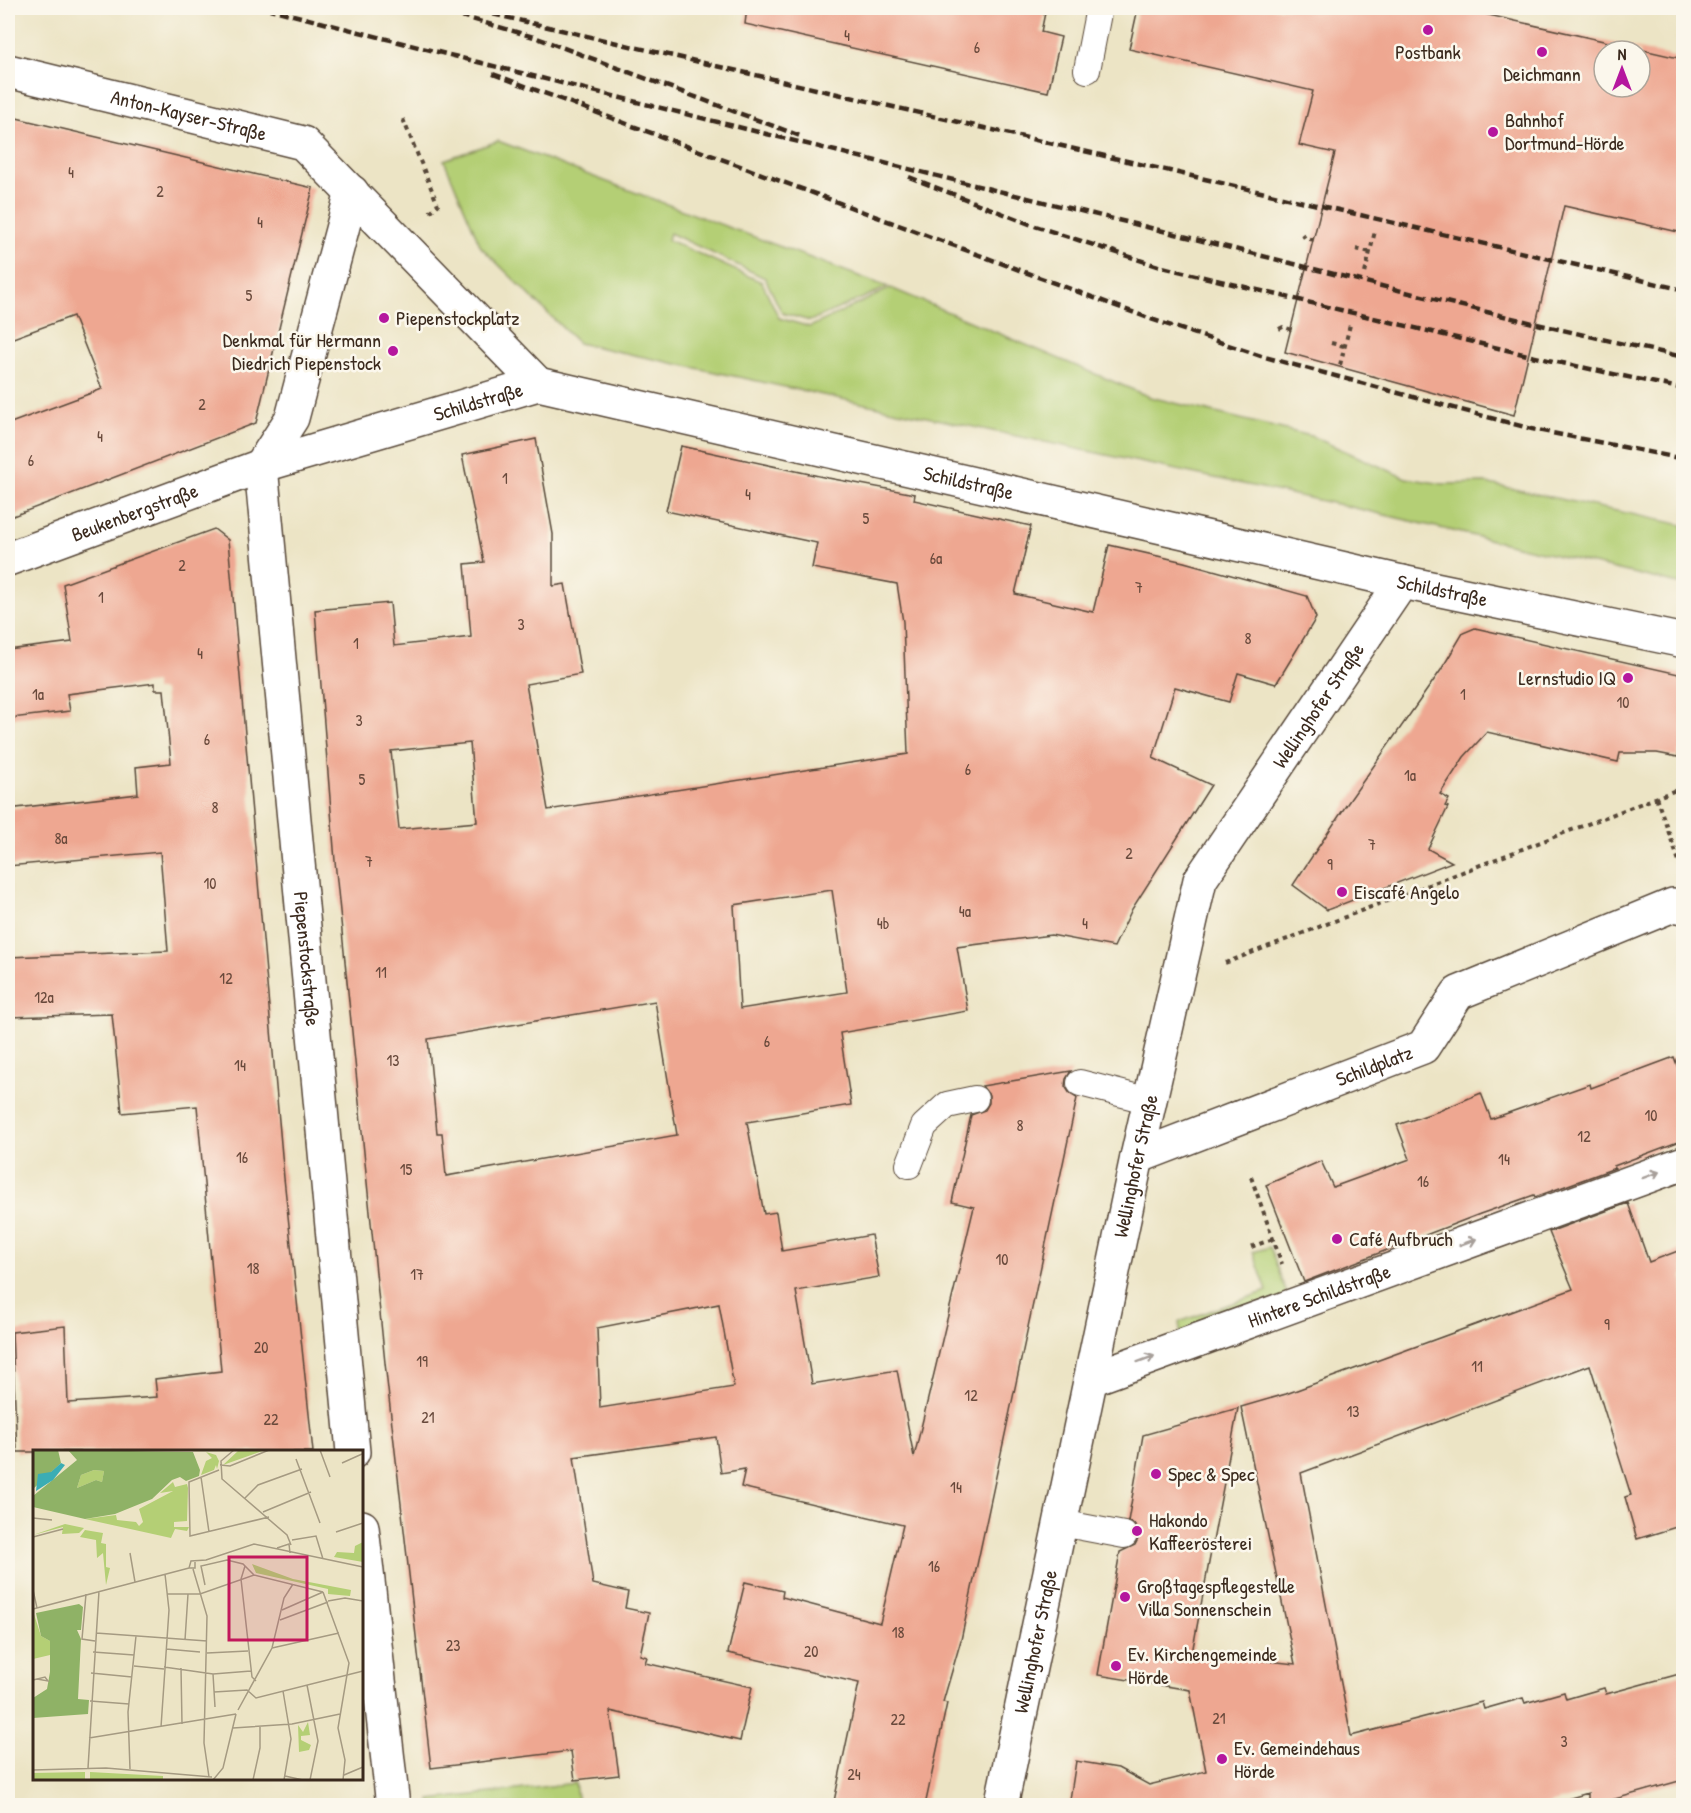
<svg xmlns="http://www.w3.org/2000/svg" width="1691" height="1813" font-family="'Patrick Hand',sans-serif">
	<style>
		.green { fill: #b4cf75; stroke: #787c4a; stroke-width: 1.5 }
		.building { fill: #eea791; fill-rule: evenodd }
		.lines { fill: none; stroke-linecap: round; stroke-linejoin: round }
		.service-casing { stroke: #564637; stroke-width: 28 }
		.minor-casing { stroke: #564637; stroke-width: 36 }
		.path { stroke: #564637; stroke-width: 4; stroke-dasharray: 4.5 4.5; stroke-linecap: butt }
		.service { stroke: #fff; stroke-width: 26 }
		.minor { stroke: #fff; stroke-width: 33 }
		.rail { stroke: #3b2a1e; stroke-width: 4.5; stroke-dasharray: 9 4.5; stroke-linecap: butt }
		.oneway { stroke: #a79f9a }
		.poi-dot { fill: #b5179e; stroke: #fbf7ec; stroke-width: 2 }
		.labels { text-anchor: middle; stroke-width: 5; stroke-linejoin: round; paint-order: stroke }
		.number-label { font-size: 16px; fill: #68493b }
		.poi-label { font-size: 20px; fill: #3b2a1e; stroke: #fbf7ec; text-anchor: start }
		.street-label { font-size: 20px; fill: #3b2a1e; stroke: #fbf7ec }
		.inset-road { fill: none; stroke: #a59a82; stroke-width: 1.5 }
		.view { fill: #c2185b; fill-opacity: 0.15; stroke: #c2185b; stroke-width: 3 }
		.inset-edge { fill: none; stroke: #3b2a1e; stroke-width: 3 }
	</style>
	<rect width="100%" height="100%" fill="#fbf7ec"/>
	<filter id="ink" filterUnits="userSpaceOnUse"><feTurbulence type="fractalNoise" baseFrequency=".0167" numOctaves="2"/><feDisplacementMap in="SourceGraphic" scale="12" xChannelSelector="R" yChannelSelector="G"/><feConvolveMatrix kernelMatrix="1 2 1 2 8 2 1 2 1" color-interpolation-filters="sRGB"/></filter>
	<filter id="wash" filterUnits="userSpaceOnUse"><feTurbulence type="fractalNoise" baseFrequency=".008" numOctaves="4" result="noise"/><feDisplacementMap in="SourceGraphic" scale="24" xChannelSelector="R" yChannelSelector="G"/><feGaussianBlur stdDeviation="1.35" result="paint"/><feColorMatrix in="noise" values="0 0 0 0 0 0 0 0 0 0 0 0 0 0 0 0 0 1.4 0 .05"/><feComposite in="paint" operator="in"/></filter>
	<g filter="url(#wash)">
		<rect width="100%" height="100%" fill="#ece4c5"/>
		<g class="green">
			<polygon points="498,141 888,287 810,321 782,313 765,278 670,233 668,240 762,282 779,318 810,327 891,288 1150,397 1311,436 1406,478 1443,484 1485,483 1683,525 1683,585 1351,507 578,343 481,247 444,160"/>
			<polygon points="1270,1247 1289,1300 1181,1338 1179,1322 1267,1291 1253,1252"/>
			<polygon points="575,1783 578,1805 432,1805 431,1800"/>
		</g>
		<g id="blocks">
			<g class="building">
				<polygon points="747,8 1046,8 1041,32 1061,37 1048,92 745,24"/>
				<path d="M 1138,8 L 1458,8 L 1683,59 L 1683,233 L 1564,206 L 1514,415 L 1285,352 L 1335,153 L 1299,145 L 1313,91 L 1129,49 ZM 1604,51 L 1640,51 L 1640,87 L 1604,87 Z"/>
				<polygon points="8,116 313,188 256,423 8,518 8,424 102,389 73,316 8,340"/>
				<path d="M 536,439 L 553,534 L 553,586 L 565,584 L 581,674 L 526,684 L 548,810 L 908,754 L 903,622 L 897,584 L 812,568 L 817,543 L 666,511 L 681,446 L 828,478 L 915,494 L 914,500 L 1031,526 L 1015,594 L 1093,612 L 1109,545 L 1184,562 L 1307,596 L 1316,618 L 1276,684 L 1238,673 L 1229,702 L 1175,687 L 1153,758 L 1211,785 L 1132,909 L 1114,947 L 1051,935 L 957,947 L 968,1011 L 840,1033 L 851,1105 L 747,1122 L 764,1214 L 776,1212 L 782,1251 L 871,1235 L 879,1277 L 796,1291 L 812,1384 L 897,1370 L 914,1457 L 974,1207 L 952,1202 L 971,1115 L 985,1110 L 989,1103 L 989,1095 L 982,1086 L 1071,1071 L 1066,1079 L 1065,1086 L 1070,1094 L 1077,1098 L 961,1640 L 943,1702 L 947,1703 L 925,1806 L 833,1806 L 859,1683 L 728,1653 L 745,1582 L 783,1591 L 782,1597 L 880,1623 L 903,1525 L 741,1487 L 745,1469 L 721,1473 L 716,1437 L 574,1457 L 593,1584 L 628,1592 L 625,1608 L 649,1613 L 640,1655 L 647,1657 L 645,1663 L 752,1687 L 740,1741 L 610,1711 L 619,1775 L 575,1780 L 571,1751 L 431,1768 L 385,1363 L 335,861 L 315,610 L 390,603 L 394,646 L 471,637 L 465,564 L 484,562 L 462,455 ZM 470,743 L 477,822 L 399,829 L 391,751 ZM 832,890 L 847,992 L 740,1009 L 734,905 ZM 655,1001 L 677,1135 L 446,1176 L 442,1133 L 437,1133 L 428,1039 ZM 719,1304 L 734,1387 L 600,1408 L 597,1328 Z"/>
				<polygon points="214,529 228,540 284,1178 313,1452 17,1452 12,1332 65,1326 68,1403 157,1397 155,1379 221,1371 197,1106 122,1113 112,1014 8,1017 8,957 168,951 160,852 8,866 8,809 138,794 136,767 171,763 164,690 155,690 155,683 67,694 70,711 12,718 8,677 8,650 72,642 63,584"/>
				<polygon points="1475,628 1683,675 1683,751 1679,750 1678,757 1657,753 1620,753 1618,762 1487,732 1464,757 1440,794 1449,799 1445,806 1448,807 1428,849 1452,862 1327,910 1293,885 1347,804 1441,670 1463,633"/>
				<polygon points="1674,1057 1683,1082 1683,1140 1614,1166 1615,1168 1535,1197 1534,1195 1480,1214 1304,1282 1266,1185 1321,1161 1333,1187 1410,1159 1397,1125 1439,1111 1481,1093 1491,1119 1590,1084 1591,1088"/>
				<polygon points="1628,1203 1649,1262 1683,1249 1683,1525 1637,1539 1625,1497 1631,1495 1590,1365 1301,1473 1351,1736 1482,1702 1484,1709 1523,1698 1525,1703 1564,1692 1566,1699 1604,1688 1606,1694 1683,1673 1683,1780 1590,1806 1588,1806 1588,1793 1543,1806 1069,1806 1076,1761 1118,1768 1149,1785 1206,1771 1190,1690 1098,1675 1120,1552 1135,1545 1139,1537 1138,1530 1134,1524 1128,1521 1143,1435 1238,1408 1192,1653 1295,1664 1241,1407 1286,1394 1573,1289 1549,1232"/>
			</g>
		</g>
	</g>
	<g filter="url(#ink)">
		<use href="#blocks" fill-opacity="0" stroke="#564637" stroke-width="1.5"/>
		<g class="lines">
			<defs>
				<g id="service">
					<polyline points="1087,70 1099,8"/>
					<polyline points="1080,1083 1150,1101"/>
					<polyline points="909,1165 924,1126 947,1105 975,1099"/>
					<polyline points="1061,1523 1124,1535"/>
				</g>
				<g id="minor">
					<path id="s1" d="M 8,71 L 303,143 L 538,384"/>
					<path id="s2" d="M 261,466 L 353,1452"/>
					<polyline points="261,466 292,418 352,192"/>
					<path id="s3" d="M 8,559 L 261,466 L 538,384 L 1402,582 L 1684,641"/>
					<path id="s4" d="M 1137,1157 L 1423,1047 L 1458,993 L 1673,905 L 1684,907"/>
					<path id="s5" d="M 1091,1379 L 1684,1163"/>
					<polyline points="362,1527 393,1806"/>
					<path id="s6" d="M 1001,1806 L 1137,1157 L 1200,880 L 1402,582"/>
				</g>
			</defs>
			<use href="#service" class="service-casing"/>
			<use href="#minor" class="minor-casing"/>
			<g class="path">
				<polyline points="403,119 438,205 429,213"/>
				<polyline points="1302,234 1305,238 1315,240"/>
				<polyline points="1356,249 1370,252"/>
				<polyline points="1365,273 1375,231"/>
				<polyline points="1279,329 1283,327 1292,330"/>
				<polyline points="1331,343 1344,346"/>
				<polyline points="1340,365 1350,325"/>
				<polyline points="1656,797 1680,864"/>
				<polyline points="1225,963 1684,787"/>
				<polyline points="1251,1177 1282,1264"/>
				<polyline points="1251,1247 1273,1239"/>
			</g>
			<use href="#service" class="service"/>
			<use href="#minor" class="minor"/>
			<g class="rail">
				<path d="M 266,8 C 564,85 863,158 1163,231 C 1336,274 1509,320 1684,357"/>
				<polyline points="434,8 537,38 803,137"/>
				<polyline points="466,8 1684,290"/>
				<polyline points="493,74 1151,319 1261,356 1532,429 1684,459"/>
				<polyline points="909,177 1035,226 1158,266 1548,360 1684,389"/>
			</g>
		</g>
		<defs><path id="oneway-shaft" d="M-6 0H5M1.5-3L5.5 0L1.5 3" fill="none" stroke-width="1.6" stroke-linecap="round" stroke-linejoin="round" transform="scale(1.5)"/></defs>
		<g class="oneway">
			<use href="#oneway-shaft" transform="translate(1651 1175) rotate(-20)"/>
			<use href="#oneway-shaft" transform="translate(1468 1242) rotate(-20)"/>
			<use href="#oneway-shaft" transform="translate(1146 1359) rotate(-20)"/>
		</g>
	</g>
	<g class="poi-dot">
		<circle cx="1428" cy="30" r="6"/>
		<circle cx="1542" cy="52" r="6"/>
		<circle cx="1493" cy="132" r="6"/>
		<circle cx="384" cy="318" r="6"/>
		<circle cx="393" cy="351" r="6"/>
		<circle cx="1628" cy="678" r="6"/>
		<circle cx="1342" cy="892" r="6"/>
		<circle cx="1337" cy="1239" r="6"/>
		<circle cx="1156" cy="1474" r="6"/>
		<circle cx="1137" cy="1531" r="6"/>
		<circle cx="1125" cy="1597" r="6"/>
		<circle cx="1116" cy="1666" r="6"/>
		<circle cx="1222" cy="1759" r="6"/>
	</g>
	<g class="labels">
		<g class="number-label">
			<text x="847" y="41">4</text>
			<text x="977" y="53">6</text>
			<text x="71" y="178">4</text>
			<text x="160" y="197">2</text>
			<text x="260" y="228">4</text>
			<text x="249" y="301">5</text>
			<text x="202" y="410">2</text>
			<text x="100" y="442">4</text>
			<text x="31" y="466">6</text>
			<text x="505" y="484">1</text>
			<text x="748" y="500">4</text>
			<text x="866" y="524">5</text>
			<text x="936" y="564">6a</text>
			<text x="182" y="571">2</text>
			<text x="1139" y="593">7</text>
			<text x="101" y="603">1</text>
			<text x="521" y="630">3</text>
			<text x="1248" y="644">8</text>
			<text x="356" y="649">1</text>
			<text x="200" y="659">4</text>
			<text x="38" y="700">1a</text>
			<text x="1463" y="700">1</text>
			<text x="1623" y="708">10</text>
			<text x="359" y="726">3</text>
			<text x="207" y="745">6</text>
			<text x="968" y="775">6</text>
			<text x="1410" y="781">1a</text>
			<text x="362" y="785">5</text>
			<text x="215" y="813">8</text>
			<text x="61" y="844">8a</text>
			<text x="1372" y="850">7</text>
			<text x="1129" y="859">2</text>
			<text x="369" y="867">7</text>
			<text x="1330" y="870">9</text>
			<text x="210" y="889">10</text>
			<text x="965" y="917">4a</text>
			<text x="883" y="929">4b</text>
			<text x="1085" y="929">4</text>
			<text x="381" y="978">11</text>
			<text x="226" y="984">12</text>
			<text x="44" y="1003">12a</text>
			<text x="767" y="1047">6</text>
			<text x="393" y="1066">13</text>
			<text x="240" y="1071">14</text>
			<text x="1651" y="1121">10</text>
			<text x="1020" y="1131">8</text>
			<text x="1584" y="1142">12</text>
			<text x="242" y="1163">16</text>
			<text x="1504" y="1165">14</text>
			<text x="406" y="1175">15</text>
			<text x="1423" y="1187">16</text>
			<text x="1002" y="1265">10</text>
			<text x="253" y="1274">18</text>
			<text x="417" y="1280">17</text>
			<text x="1607" y="1330">9</text>
			<text x="261" y="1353">20</text>
			<text x="422" y="1367">19</text>
			<text x="1477" y="1372">11</text>
			<text x="971" y="1401">12</text>
			<text x="1353" y="1417">13</text>
			<text x="428" y="1423">21</text>
			<text x="271" y="1425">22</text>
			<text x="956" y="1493">14</text>
			<text x="934" y="1572">16</text>
			<text x="898" y="1638">18</text>
			<text x="453" y="1651">23</text>
			<text x="811" y="1657">20</text>
			<text x="1219" y="1724">21</text>
			<text x="898" y="1725">22</text>
			<text x="1564" y="1747">3</text>
			<text x="854" y="1780">24</text>
		</g>
		<g class="poi-label">
			<text x="1428" y="59" text-anchor="middle">Postbank</text>
			<text x="1542" y="81" text-anchor="middle">Deichmann</text>
			<text x="1505" y="127">Bahnhof<tspan x="1505" dy="23">Dortmund-Hörde</tspan></text>
			<text x="396" y="325">Piepenstockplatz</text>
			<text x="381" y="347" text-anchor="end">Denkmal für Hermann<tspan x="381" dy="23">Diedrich Piepenstock</tspan></text>
			<text x="1616" y="685" text-anchor="end">Lernstudio IQ</text>
			<text x="1354" y="899">Eiscafé Angelo</text>
			<text x="1349" y="1246">Café Aufbruch</text>
			<text x="1168" y="1481">Spec &amp; Spec</text>
			<text x="1149" y="1527">Hakondo<tspan x="1149" dy="23">Kaffeerösterei</tspan></text>
			<text x="1137" y="1593">Großtagespflegestelle<tspan x="1137" dy="23">Villa Sonnenschein</tspan></text>
			<text x="1128" y="1661">Ev. Kirchengemeinde<tspan x="1128" dy="23">Hörde</tspan></text>
			<text x="1234" y="1755">Ev. Gemeindehaus<tspan x="1234" dy="23">Hörde</tspan></text>
		</g>
		<g class="street-label">
			<text dy="7" stroke="none"><textPath href="#s1" startOffset="186">Anton-Kayser-Straße</textPath></text>
			<text dy="7" stroke="none"><textPath href="#s3" startOffset="496">Schildstraße</textPath></text>
			<text dy="7" stroke="none"><textPath href="#s3" startOffset="1000">Schildstraße</textPath></text>
			<text dy="7" stroke="none"><textPath href="#s3" startOffset="135">Beukenbergstraße</textPath></text>
			<text dy="7" stroke="none"><textPath href="#s3" startOffset="1486">Schildstraße</textPath></text>
			<text dy="7" stroke="none"><textPath href="#s6" startOffset="1158">Wellinghofer Straße</textPath></text>
			<text dy="7" stroke="none"><textPath href="#s2" startOffset="495">Piepenstockstraße</textPath></text>
			<text dy="7" stroke="none"><textPath href="#s4" startOffset="254">Schildplatz</textPath></text>
			<text dy="7" stroke="none"><textPath href="#s6" startOffset="654">Wellinghofer Straße</textPath></text>
			<text dy="7" stroke="none"><textPath href="#s5" startOffset="243">Hintere Schildstraße</textPath></text>
			<text dy="7" stroke="none"><textPath href="#s6" startOffset="168">Wellinghofer Straße</textPath></text>
		</g>
	</g>
	<g transform="translate(33 1450)">
		<rect width="330" height="330" fill="#ece4c5"/>
		<path d="M 206,0 L 232,0 L 190,15 ZM 173,2 L 183,5 L 186,11 L 184,19 L 183,15 L 181,20 L 168,25 L 173,11 L 179,8 ZM 61,20 L 71,21 L 69,32 L 63,30 L 44,38 L 48,25 ZM 140,32 L 142,37 L 154,34 L 155,38 L 154,71 L 141,72 L 141,77 L 156,77 L 154,81 L 142,79 L 138,88 L 52,69 L 83,65 L 84,70 L 103,72 L 106,76 L 110,72 L 106,59 L 140,41 L 127,43 ZM 32,74 L 51,78 L 46,83 L 29,84 L 30,77 L 0,85 ZM 52,80 L 70,83 L 68,93 L 73,94 L 73,117 L 77,118 L 73,135 L 70,103 L 64,108 L 63,90 L 47,87 ZM 330,92 L 330,112 L 301,107 L 304,102 L 321,103 L 322,96 ZM 219,114 L 260,129 L 318,140 L 317,146 L 295,144 L 295,139 L 223,123 ZM 0,161 L 8,186 L 17,191 L 17,205 L 0,209 ZM 275,272 L 277,285 L 268,286 L 268,290 L 278,295 L 276,300 L 266,302 L 265,275 L 270,282 ZM 52,322 L 52,330 L 0,330 L 0,323 ZM 57,322 L 130,326 L 130,330 L 57,330 Z" fill="#b4cf75"/>
		<path d="M 0,0 L 25,0 L 28,13 L 0,39 ZM 35,0 L 160,2 L 167,20 L 166,26 L 153,31 L 147,27 L 139,30 L 119,49 L 82,64 L 52,69 L 0,57 L 0,46 L 44,10 ZM 61,20 L 71,21 L 69,32 L 63,30 L 44,38 L 48,25 ZM 46,154 L 50,157 L 48,180 L 44,180 L 48,189 L 45,249 L 56,250 L 55,264 L 0,268 L 0,248 L 14,239 L 17,222 L 17,191 L 8,186 L 3,163 Z" fill="#8fb266" fill-rule="evenodd"/>
		<path d="M 28,13 L 32,15 L 20,30 L 3,41 L 5,24 L 18,22 Z" fill="#3badb4"/>
		<path class="inset-road" d="M 201,0 L 188,11 L 189,29 L 254,85 L 258,95M 287,0 L 297,27M 263,9 L 287,73M 309,13 L 329,4M 187,15 L 197,16 L 236,0M 186,20 L 156,32 L 157,86 L 236,67M 168,27 L 176,82M 212,48 L 225,35 L 269,19M 230,62 L 278,42M 0,68 L 19,70M 303,82 L 330,73M 0,87 L 30,79M 259,90 L 283,86 L 290,109M 244,98 L 256,94 L 257,103M 97,103 L 102,132M 162,112 L 162,118 L 156,118 L 158,111 L 173,110 L 221,94 L 330,117M 212,116 L 208,129 L 219,227 L 223,231M 160,119 L 174,166 L 171,293 L 176,327M 172,135 L 168,116 L 194,110 L 210,114 L 221,125M 0,140 L 4,158M 290,142 L 316,213 L 305,278 L 312,310 L 310,330M 53,144 L 49,189 L 62,191M 134,144 L 167,144 L 221,125 L 290,142M 295,151 L 312,148 L 330,151M 0,159 L 156,118M 249,160 L 290,142M 247,170 L 295,152M 63,183 L 174,191M 152,190 L 155,144M 239,198 L 306,183M 133,199 L 167,202M 60,202 L 101,205M 174,203 L 215,201M 101,216 L 131,219M 131,217 L 180,224 L 218,221M 148,218 L 149,274M 58,223 L 99,227M 180,224 L 182,257M 0,230 L 12,227 L 15,231 L 4,229M 274,235 L 285,291 L 277,330M 250,241 L 258,289 L 251,330M 181,242 L 214,240 L 223,248 L 330,221M 57,251 L 96,254M 205,260 L 239,198 L 251,148 L 260,134M 128,277 L 136,160 L 132,124M 200,278 L 259,274 L 307,264M 56,288 L 203,264M 55,318 L 66,141M 97,319 L 95,262 L 103,186M 0,320 L 73,318 L 179,327M 311,325 L 330,317M 252,326 L 270,330M 180,330 L 190,318 L 203,264M 220,330 L 227,298 L 227,276"/>
		<path class="view" d="M 196,107 L 274,107 L 274,190 L 196,190 Z"/>
		<rect width="330" height="330" class="inset-edge"/>
	</g>
	<rect width="1691" height="1813" fill="none" stroke="#fbf7ec" stroke-width="30"/>
	<g transform="translate(1622 69)"><circle r="28" fill="#fbf7ec" stroke="#aea59a" stroke-width="1.5"/>
	<path d="M0-4.5L10 22L0 15L-10 22Z" fill="#b5179e"/>
	<text y="-9" font-size="16" font-weight="bold" text-anchor="middle" fill="#3b2a1e">N</text>
	</g>
</svg>
